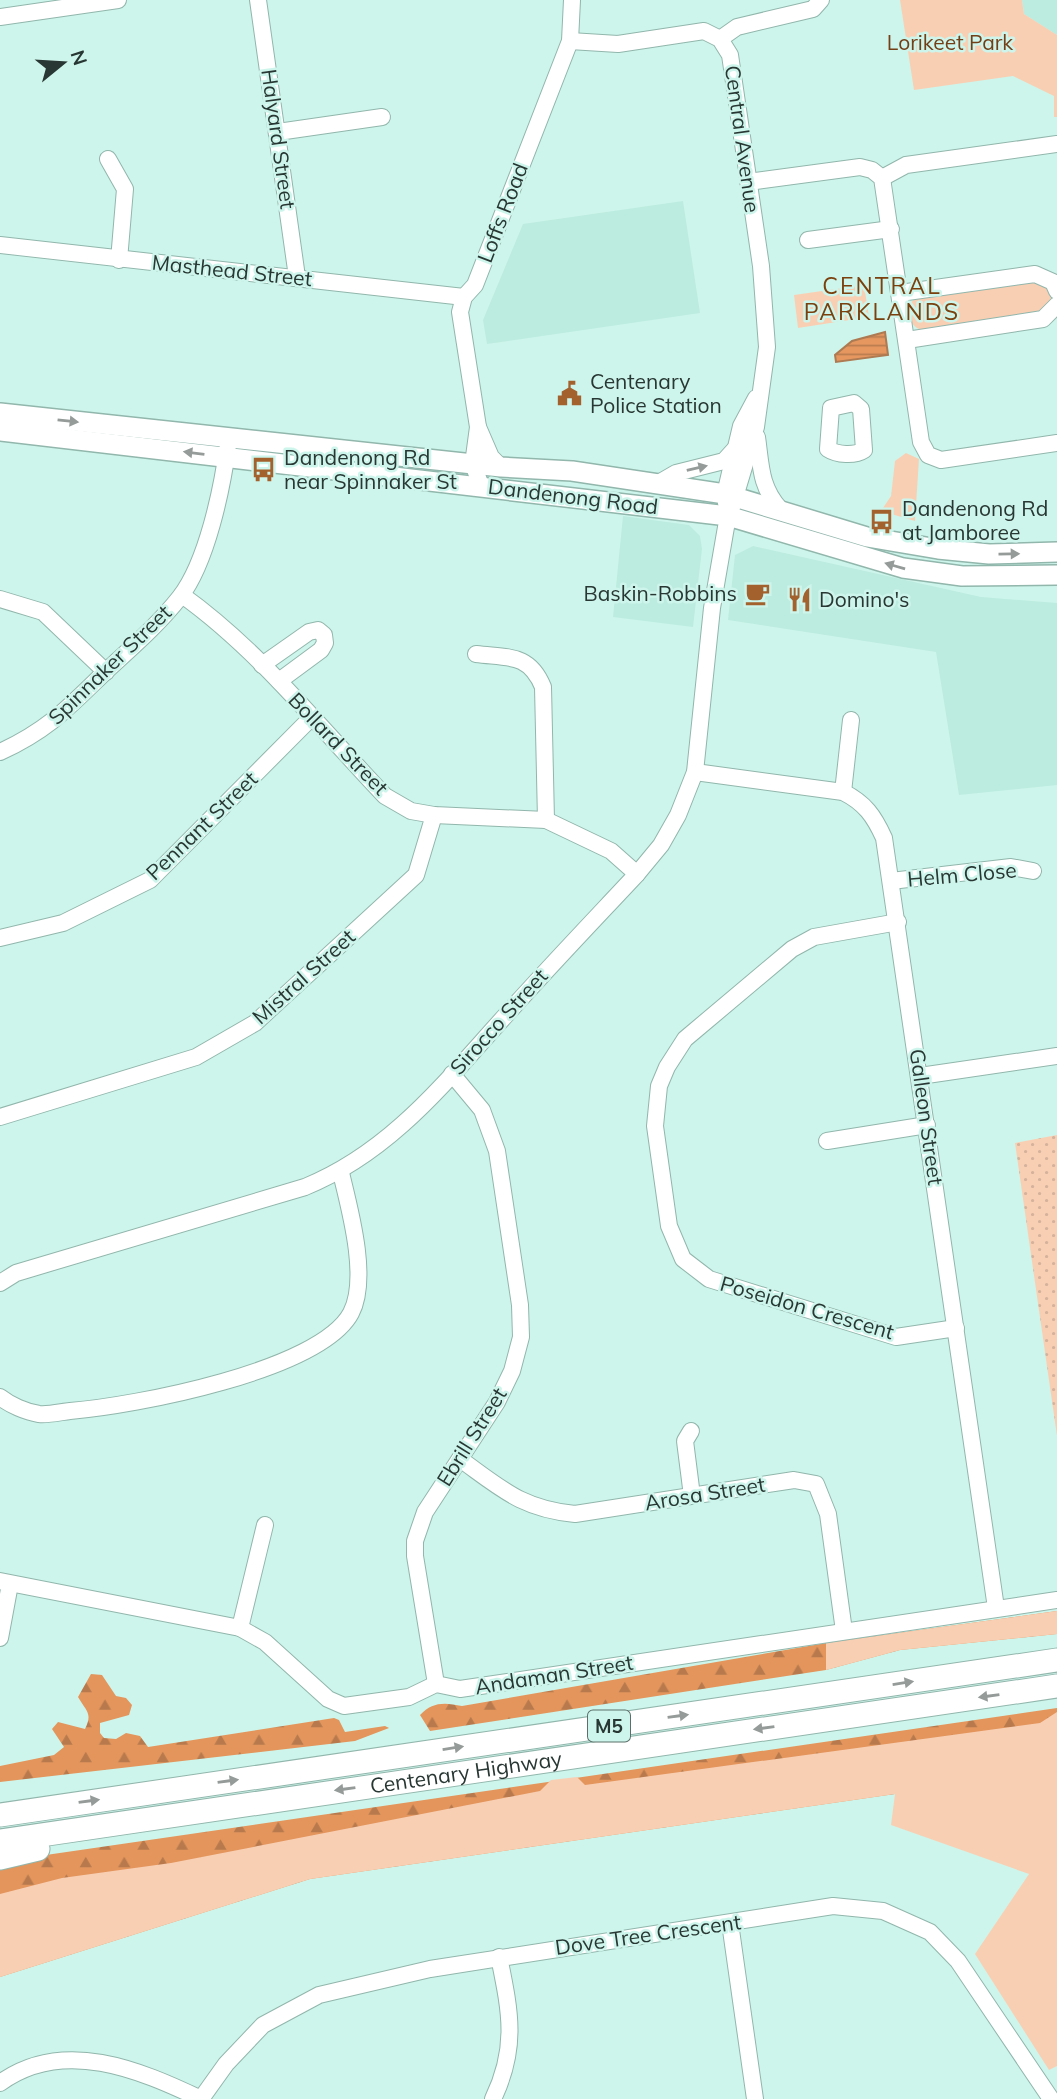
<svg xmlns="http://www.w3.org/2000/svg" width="1057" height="2099" font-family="Mulish,sans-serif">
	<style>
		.built { fill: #bcecdf }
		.grass { fill: url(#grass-dots) }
		.forest { fill: url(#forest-firs) }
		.park { fill: #f9cfb4 }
		.water { fill: url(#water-rules); stroke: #ad7a52; stroke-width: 2 }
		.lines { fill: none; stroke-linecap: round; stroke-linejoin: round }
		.minor-casing { stroke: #91b6ac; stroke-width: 18 }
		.major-casing { stroke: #91b6ac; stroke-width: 22 }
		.highway-casing { stroke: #91b6ac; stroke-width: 25 }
		.minor { stroke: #fff; stroke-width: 16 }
		.major { stroke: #fff; stroke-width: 19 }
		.highway { stroke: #fff; stroke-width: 23 }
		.oneway { fill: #949b99 }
		.labels { text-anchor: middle; stroke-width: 5; stroke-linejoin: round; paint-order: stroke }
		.shield { fill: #cef5eb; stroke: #5a706a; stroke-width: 2 }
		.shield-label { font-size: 19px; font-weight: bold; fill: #283733 }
		.park-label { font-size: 21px; fill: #733f16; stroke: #cef5eb }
		.street-label { font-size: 21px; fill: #283733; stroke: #cef5eb }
		.poi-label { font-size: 21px; fill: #283733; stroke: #cef5eb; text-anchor: start }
		.neighbourhood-label { font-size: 23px; letter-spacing: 2px; fill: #7a400d; stroke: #cef5eb }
	</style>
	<defs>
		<pattern id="grass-dots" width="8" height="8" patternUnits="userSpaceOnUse" patternTransform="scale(1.75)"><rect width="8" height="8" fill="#f9cfb4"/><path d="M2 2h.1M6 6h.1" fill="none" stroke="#d5b29b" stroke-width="1.8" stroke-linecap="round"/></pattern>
		<pattern id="forest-firs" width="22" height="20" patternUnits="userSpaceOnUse" patternTransform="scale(1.75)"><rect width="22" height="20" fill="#e3955c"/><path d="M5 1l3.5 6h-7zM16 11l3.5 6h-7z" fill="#b87a4d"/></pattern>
		<pattern id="water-rules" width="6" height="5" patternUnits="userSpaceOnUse" patternTransform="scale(1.75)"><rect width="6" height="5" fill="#e6975f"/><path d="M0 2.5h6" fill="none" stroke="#ba7c4f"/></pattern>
	</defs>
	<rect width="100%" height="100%" fill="#cef5eb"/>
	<g class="built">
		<polygon points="1022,0 1057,0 1057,35 1024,14"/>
		<polygon points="683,201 700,313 487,344 483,320 523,224"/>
		<polygon points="623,516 689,525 700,536 702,549 693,627 613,617"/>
		<polygon points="753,546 981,597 1057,603 1057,785 959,795 936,652 728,620 735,555"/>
	</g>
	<polygon class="grass" points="1057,1135 1057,1436 1015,1143"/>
	<g class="forest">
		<path d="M 1057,1611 L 1057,1634 L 900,1650 L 826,1670 L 430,1731 L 420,1715 C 432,1702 444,1702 462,1706 L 826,1643 Z"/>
		<path d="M 91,1674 L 102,1675 L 116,1696 L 126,1698 L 132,1705 L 129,1715 L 100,1723 L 100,1733 L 104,1738 L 116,1739 L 126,1733 L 140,1736 L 148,1747 L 334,1718 L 339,1720 L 345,1732 L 385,1726 L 389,1728 L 355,1741 L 0,1782 L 0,1766 L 54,1755 L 64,1747 L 52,1729 L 58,1722 L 85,1729 C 93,1713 86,1711 78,1697 Z"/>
		<polygon points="1057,1708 1057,1785 895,1794 310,1879 0,1977 0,1865 39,1856"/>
	</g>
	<g class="park">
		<polygon points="900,0 1022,0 1024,14 1057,35 1057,117 1054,117 1054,96 1013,76 914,90"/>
		<path d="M 1035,280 L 1050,291 L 1051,300 L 1040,314 L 923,331 C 910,326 907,317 909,304 L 917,297 Z"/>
		<polygon points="864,285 869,317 798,328 794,295"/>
		<polygon points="906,453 919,459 915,521 881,511 891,496 895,461"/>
		<polygon points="1057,1611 1057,1634 900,1650 826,1670 826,1643"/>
		<polygon points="1057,1712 1057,2066 1049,2070 975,1954 1029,1874 891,1825 895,1794 310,1879 0,1977 0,1894 62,1878 171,1863 540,1791 551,1780 577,1777 585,1785 1040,1723"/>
	</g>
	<polygon class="water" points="885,332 888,355 836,362 835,355 852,341"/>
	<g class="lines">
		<defs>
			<g id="minor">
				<polyline points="258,0 297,277"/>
				<polyline points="0,17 118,0"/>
				<polyline points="720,39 737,27 813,9 821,0"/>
				<polyline points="278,132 382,117"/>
				<polyline points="108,159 125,189 119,260"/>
				<polyline points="882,178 906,165 1057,144"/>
				<polyline points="748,182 860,167 872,170 882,178 921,442 928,455 941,460 1057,443"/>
				<polyline points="808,240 891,229"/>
				<polyline points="0,245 464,297"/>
				<polyline points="900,293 1035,274 1053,282 1057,291"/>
				<polyline points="907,340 1043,319 1057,305"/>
				<path d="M 854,403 L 861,409 L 864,450 C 855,456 837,455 828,449 L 831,408 Z"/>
				<polyline points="478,427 491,457 501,467"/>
				<path d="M 757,437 C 761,465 760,487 780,509"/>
				<polyline points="657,484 676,473 724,461 734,450"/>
				<polyline points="481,486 473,464 478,427 460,312 464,297 475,285 570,41 572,0"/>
				<polyline points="726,503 725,494 741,426 756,398"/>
				<path d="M 182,595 C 259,650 320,728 385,796 L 411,811 L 434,815 L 546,820 L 611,851 L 637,874"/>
				<polyline points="0,599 43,612 106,672"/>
				<path d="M 476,654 C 508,658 529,653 543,687 L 546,820"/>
				<polyline points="262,665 309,632 318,630 324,635 325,643 321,650 279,681"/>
				<path d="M 0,752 C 48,730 68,708 105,672 C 131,648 158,625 180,597 C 207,562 222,489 228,445"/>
				<path d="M 695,772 L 843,792 C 865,803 874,816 884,838 L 996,1608"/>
				<polyline points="843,792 851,720"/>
				<polyline points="891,881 1011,867 1033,871"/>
				<polyline points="898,922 814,937 792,949 685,1039 667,1067 659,1086 655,1126 669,1226 683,1259 709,1279 896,1337 956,1328"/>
				<polyline points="0,938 63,923 150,880 311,718"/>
				<polyline points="920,1076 1057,1056"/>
				<polyline points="0,1117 196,1057 255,1023 416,875 434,815"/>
				<polyline points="827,1141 927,1125"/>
				<path d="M 0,1283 L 16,1273 L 305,1187 C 391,1152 445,1082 506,1015 C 549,967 593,921 637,874 L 661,845 L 678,815 L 695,772 L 712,608 L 726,527 L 756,427 L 767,347 L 761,266 L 730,55 L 720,39 L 704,31 L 618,44 L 570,41"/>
				<path d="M 0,1397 C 10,1405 26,1412 39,1414 C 48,1415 61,1412 70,1411 C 133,1406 320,1371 351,1313 C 369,1279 350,1210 341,1173"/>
				<polyline points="691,1431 685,1441 692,1496"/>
				<path d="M 460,1459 C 502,1489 522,1509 575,1514 L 794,1480 L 816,1484 L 828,1514 L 844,1631"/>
				<polyline points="0,1581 240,1628 265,1642 328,1699 344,1706 409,1697 436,1684 460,1689 1057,1600"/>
				<polyline points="240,1628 265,1525"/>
				<polyline points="0,1638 10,1584"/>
				<polyline points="436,1684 415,1556 415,1541 425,1512 497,1402 512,1371 521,1337 520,1305 497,1151 482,1110 452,1074"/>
				<polyline points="730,1923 755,2099"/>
				<path d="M 0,2083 C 63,2037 140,2070 201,2099 L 226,2064 L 263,2025 L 319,1995 L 430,1969 L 833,1906 L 883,1911 L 930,1932 L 958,1961 L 1051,2099"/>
				<path d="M 493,2099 C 518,2047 510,2011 499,1957"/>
			</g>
			<g id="major">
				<polyline points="0,413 501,467 572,471 725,494 867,537 938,549 989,554 1057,552"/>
				<polyline points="0,431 728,516 903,568 962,576 1057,575"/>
			</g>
			<g id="highway">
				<polyline points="0,1815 1057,1660"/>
				<path id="s1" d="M 0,1841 L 1057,1686"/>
				<polyline points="0,1858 38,1849"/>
			</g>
		</defs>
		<use href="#minor" class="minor-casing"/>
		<use href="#major" class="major-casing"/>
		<use href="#highway" class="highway-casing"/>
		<use href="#minor" class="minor"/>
		<use href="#major" class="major"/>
		<use href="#highway" class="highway"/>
	</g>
	<defs><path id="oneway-solid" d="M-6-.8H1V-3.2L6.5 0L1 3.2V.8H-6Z" transform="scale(1.75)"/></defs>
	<g class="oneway">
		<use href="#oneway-solid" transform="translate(68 421) rotate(6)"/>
		<use href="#oneway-solid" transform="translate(194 453) rotate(-173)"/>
		<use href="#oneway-solid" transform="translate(697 468) rotate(-13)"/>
		<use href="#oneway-solid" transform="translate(1009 554) rotate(-1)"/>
		<use href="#oneway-solid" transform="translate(895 566) rotate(-164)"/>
		<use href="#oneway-solid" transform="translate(903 1683) rotate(-9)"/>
		<use href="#oneway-solid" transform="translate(989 1696) rotate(172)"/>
		<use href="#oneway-solid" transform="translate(678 1716) rotate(-8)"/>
		<use href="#oneway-solid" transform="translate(764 1728) rotate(172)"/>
		<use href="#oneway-solid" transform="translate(453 1748) rotate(-9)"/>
		<use href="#oneway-solid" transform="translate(228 1781) rotate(-8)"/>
		<use href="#oneway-solid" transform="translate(345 1789) rotate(172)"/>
		<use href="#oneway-solid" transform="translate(89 1801) rotate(-8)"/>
	</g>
	<defs>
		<symbol id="civic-bare" viewBox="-9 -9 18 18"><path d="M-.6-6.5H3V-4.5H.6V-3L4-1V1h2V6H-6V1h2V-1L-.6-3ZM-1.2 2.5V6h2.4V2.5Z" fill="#a3612e" stroke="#cef5eb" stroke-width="2.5" paint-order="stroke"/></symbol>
		<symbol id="bus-bare" viewBox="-9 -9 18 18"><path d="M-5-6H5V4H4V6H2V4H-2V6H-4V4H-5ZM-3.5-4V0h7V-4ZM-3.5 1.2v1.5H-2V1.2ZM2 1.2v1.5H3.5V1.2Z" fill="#a3612e" stroke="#cef5eb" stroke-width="2.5" paint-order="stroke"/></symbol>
		<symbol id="cafe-bare" viewBox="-9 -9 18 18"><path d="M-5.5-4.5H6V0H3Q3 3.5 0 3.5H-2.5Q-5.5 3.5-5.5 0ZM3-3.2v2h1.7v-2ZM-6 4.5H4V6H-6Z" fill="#a3612e" stroke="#cef5eb" stroke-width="2.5" paint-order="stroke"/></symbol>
		<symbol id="restaurant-bare" viewBox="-9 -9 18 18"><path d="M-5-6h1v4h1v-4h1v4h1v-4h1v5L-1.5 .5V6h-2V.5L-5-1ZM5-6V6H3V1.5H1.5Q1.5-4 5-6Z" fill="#a3612e" stroke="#cef5eb" stroke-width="2.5" paint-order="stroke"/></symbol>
	</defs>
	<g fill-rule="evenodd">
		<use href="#civic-bare" x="552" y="376" width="35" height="35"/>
		<use href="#bus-bare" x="246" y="452" width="35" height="35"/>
		<use href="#bus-bare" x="864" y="504" width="35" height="35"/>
		<use href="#cafe-bare" x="740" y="576" width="35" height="35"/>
		<use href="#restaurant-bare" x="782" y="582" width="35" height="35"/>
	</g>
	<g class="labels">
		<rect class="shield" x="588" y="1710.5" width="42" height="31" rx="5"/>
		<g class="shield-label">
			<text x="609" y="1733">M5</text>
		</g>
		<g class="park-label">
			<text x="950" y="50">Lorikeet Park</text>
		</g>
		<g class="street-label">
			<text transform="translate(278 139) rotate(82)" y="7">Halyard Street</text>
			<text transform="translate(742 139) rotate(82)" y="7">Central Avenue</text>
			<text transform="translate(503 213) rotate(-69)" y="7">Loffs Road</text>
			<text transform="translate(232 271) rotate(6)" y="7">Masthead Street</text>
			<text transform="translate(573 497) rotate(7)" y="7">Dandenong Road</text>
			<text transform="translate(110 665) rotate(-44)" y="7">Spinnaker Street</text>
			<text transform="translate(338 744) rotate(46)" y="7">Bollard Street</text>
			<text transform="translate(202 826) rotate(-44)" y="7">Pennant Street</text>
			<text transform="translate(962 875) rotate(-5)" y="7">Helm Close</text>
			<text transform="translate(304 977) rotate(-42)" y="7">Mistral Street</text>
			<text transform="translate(499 1022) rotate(-48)" y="7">Sirocco Street</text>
			<text transform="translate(926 1117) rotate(82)" y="7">Galleon Street</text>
			<text transform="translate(807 1308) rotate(16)" y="7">Poseidon Crescent</text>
			<text transform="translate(472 1437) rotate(-58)" y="7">Ebrill Street</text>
			<text transform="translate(705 1494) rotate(-9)" y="7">Arosa Street</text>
			<text transform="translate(554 1675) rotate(-9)" y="7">Andaman Street</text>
			<text dy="7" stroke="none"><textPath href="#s1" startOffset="471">Centenary Highway</textPath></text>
			<text transform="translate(648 1935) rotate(-8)" y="7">Dove Tree Crescent</text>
		</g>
		<g class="poi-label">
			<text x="590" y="389">Centenary<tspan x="590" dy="24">Police Station</tspan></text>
			<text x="284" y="465">Dandenong Rd<tspan x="284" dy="24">near Spinnaker St</tspan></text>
			<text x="902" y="516">Dandenong Rd<tspan x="902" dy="24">at Jamboree</tspan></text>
			<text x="737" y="601" text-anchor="end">Baskin-Robbins</text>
			<text x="819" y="607">Domino's</text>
		</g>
		<g class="neighbourhood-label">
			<text x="882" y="294">CENTRAL<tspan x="882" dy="26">PARKLANDS</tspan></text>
		</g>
	</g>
	<g transform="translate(63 63) rotate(72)" stroke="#cef5eb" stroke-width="5" paint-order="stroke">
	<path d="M0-5L12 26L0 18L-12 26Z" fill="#283733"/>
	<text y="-10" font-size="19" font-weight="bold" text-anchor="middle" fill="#283733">N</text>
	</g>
</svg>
